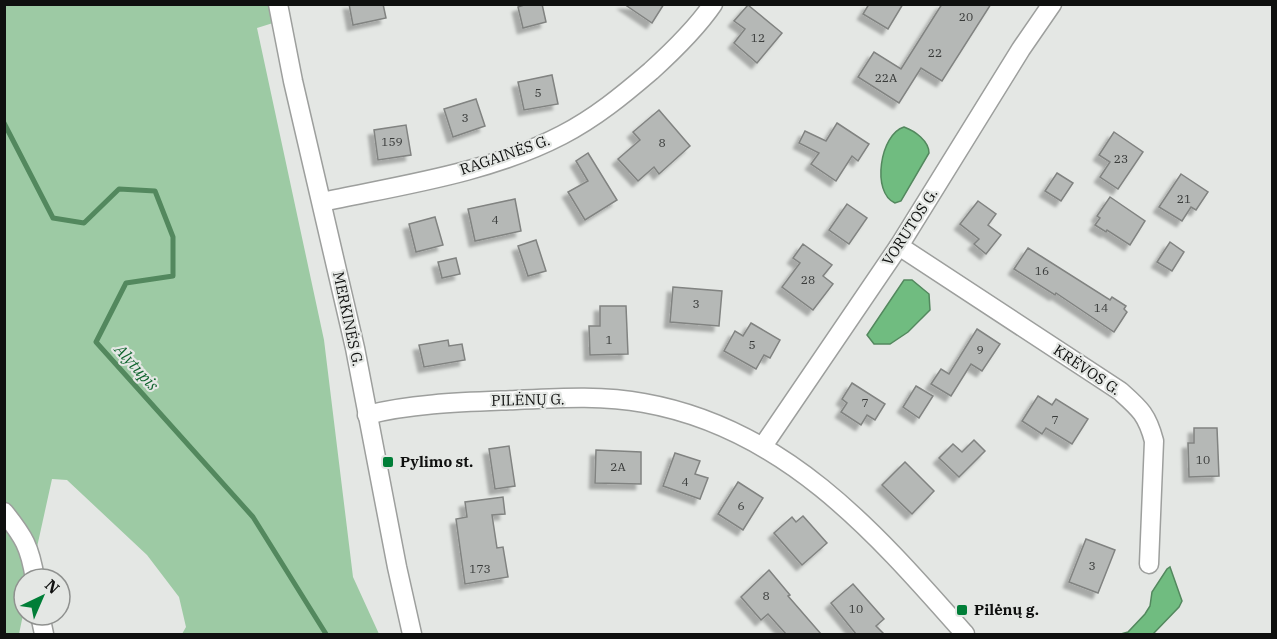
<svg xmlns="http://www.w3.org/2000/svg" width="1277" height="639" font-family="'IBM Plex Serif',serif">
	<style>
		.green { fill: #9dcaa4 }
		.water { fill: #70bc80; stroke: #53885e; stroke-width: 1.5 }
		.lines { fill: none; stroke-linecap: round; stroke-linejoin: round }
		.stream { stroke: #53885e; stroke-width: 5 }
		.building { fill: #b5b8b6; stroke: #818381; stroke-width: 1.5; filter: url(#shadow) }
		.minor-casing { stroke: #9d9f9d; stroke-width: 21 }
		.minor { stroke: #fff; stroke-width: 18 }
		.poi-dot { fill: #007e37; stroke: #e4e7e4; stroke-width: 2 }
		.labels { text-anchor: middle; stroke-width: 4.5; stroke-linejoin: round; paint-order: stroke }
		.number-label { font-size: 12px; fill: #383a39 }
		.street-label { font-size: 15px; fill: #0f100f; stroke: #e4e7e4 }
		.poi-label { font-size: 15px; font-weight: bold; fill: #0f100f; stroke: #e4e7e4; text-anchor: start }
		.water-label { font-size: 16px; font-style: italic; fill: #0f642d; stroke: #e4e7e4 }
	</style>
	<defs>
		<filter id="shadow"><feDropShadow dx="-5.5" dy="5.5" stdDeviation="1.5" flood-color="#0004"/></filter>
	</defs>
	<rect width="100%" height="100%" fill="#e4e7e4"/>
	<polygon class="green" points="4,5 269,5 273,23 257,28 324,340 353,577 379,634 182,634 186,627 179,597 147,555 67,480 52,479 30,579 24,579 24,610 19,634 5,634"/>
	<g class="water">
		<path d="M 904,127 C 915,131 929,141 929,153 L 901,201 L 895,203 C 871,193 880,134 904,127 Z"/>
		<polygon points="904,280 912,280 929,294 930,310 908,332 890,344 874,344 867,335"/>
		<polygon points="1170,567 1182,601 1179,607 1153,634 1121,634 1128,632 1145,614 1150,606 1152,592 1167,569"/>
	</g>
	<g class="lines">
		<polyline class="stream" points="4,123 53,218 84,223 119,189 155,191 173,237 173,276 126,283 96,342 253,517 326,634"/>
	</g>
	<g class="building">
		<polygon points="349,4 383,4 386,18 353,25"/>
		<polygon points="527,4 542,4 546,22 523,28 518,7"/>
		<polygon points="624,4 664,4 652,23"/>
		<polygon points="869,4 903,4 888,29 863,14"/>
		<polygon points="942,4 991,4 942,81 921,68 899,103 858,77 874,52 901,69"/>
		<polygon points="748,5 782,33 757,63 734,43 745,29 734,21"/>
		<polygon points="552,75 558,104 524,110 518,82"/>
		<polygon points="476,99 485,126 453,137 444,109"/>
		<polygon points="659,110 690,146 659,174 654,167 638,181 618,159 640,140 633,132"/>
		<polygon points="837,123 869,144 858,161 852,156 836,181 811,164 819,153 799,143 805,131 826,141"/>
		<polygon points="406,125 411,155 378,160 374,130"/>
		<polygon points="1114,132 1143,152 1118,189 1100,177 1110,162 1099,155"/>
		<polygon points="588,153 617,200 585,220 568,192 588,181 576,161"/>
		<polygon points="1057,173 1073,183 1061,201 1045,191"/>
		<polygon points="1181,174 1208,192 1196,210 1191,207 1182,221 1159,207"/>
		<polygon points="1110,197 1145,221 1130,245 1107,230 1106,232 1095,225 1100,218 1097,216"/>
		<polygon points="515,199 521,231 475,241 468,209"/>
		<polygon points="978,201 996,214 988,225 1001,235 986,254 974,244 979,239 960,224"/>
		<polygon points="847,204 867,218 849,244 829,230"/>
		<polygon points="435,217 443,245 416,252 409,224"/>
		<polygon points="536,240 546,271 528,276 518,246"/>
		<polygon points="1170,242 1184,252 1172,271 1157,262"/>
		<polygon points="803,244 832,265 823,276 833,284 813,310 782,287 800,263 793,258"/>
		<polygon points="1028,248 1110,300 1112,297 1126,306 1124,309 1127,312 1114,332 1056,293 1055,295 1014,269"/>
		<polygon points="456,258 460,274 442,278 438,262"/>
		<polygon points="673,287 722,291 719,326 670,322"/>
		<polygon points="600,306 626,306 628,354 590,355 589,326 600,326"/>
		<polygon points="751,323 780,340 770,358 764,355 756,369 724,351 735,331 743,336"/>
		<polygon points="977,329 1000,344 982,371 971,364 951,396 931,384 941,369 949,374"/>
		<polygon points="448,340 449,346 462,344 465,360 424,367 419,345"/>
		<polygon points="852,383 885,404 875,420 867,415 861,425 841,412 847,403 842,399"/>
		<polygon points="916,386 933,396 919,418 903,407"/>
		<polygon points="1038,396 1052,405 1056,399 1088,419 1072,444 1046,428 1042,434 1022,421"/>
		<polygon points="1194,428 1217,428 1219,476 1189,477 1188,443 1194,443"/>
		<polygon points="974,440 985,451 959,477 939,458 953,444 962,452"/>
		<polygon points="509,446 515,486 495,489 489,449"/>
		<polygon points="596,450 641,452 641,484 595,483"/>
		<polygon points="675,453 700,461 695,474 708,478 700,499 663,486"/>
		<polygon points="905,462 934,491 912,514 882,485"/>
		<polygon points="738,482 763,498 743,530 718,514"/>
		<polygon points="503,497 505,514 492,515 497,548 503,547 508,577 465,584 456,519 467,517 465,502"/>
		<polygon points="803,516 827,543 802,565 774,533 792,517 796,522"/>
		<polygon points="1086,539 1115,550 1098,593 1069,582"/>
		<polygon points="769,570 790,595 788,596 821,634 786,634 768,614 761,620 741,597"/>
		<polygon points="853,584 884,619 876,626 884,634 856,634 831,603"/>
	</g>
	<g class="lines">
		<defs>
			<g id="minor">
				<polyline points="278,4 293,81 355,348 397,567 412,634"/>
				<path d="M 322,202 C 402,185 489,173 562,135 C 595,118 623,95 651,71 C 673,51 696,29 713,4"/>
				<path d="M 899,246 L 1120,391 C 1139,408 1147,414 1154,441 L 1149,564"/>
				<path d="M 367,415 C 413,403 468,402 516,400 C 557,398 603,395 644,403 C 785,428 875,532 965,634"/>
				<polyline points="763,446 899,246 1021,49 1052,4"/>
				<path d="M 4,512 C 24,537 30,547 35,579"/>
				<polyline points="40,615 44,634"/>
			</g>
		</defs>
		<use href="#minor" class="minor-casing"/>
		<use href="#minor" class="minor"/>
	</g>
	<g class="poi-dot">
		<rect x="382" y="456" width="12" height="12" rx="3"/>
		<rect x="956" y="604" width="12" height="12" rx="3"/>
	</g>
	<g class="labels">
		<g class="number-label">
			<text x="966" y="21">20</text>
			<text x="758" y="42">12</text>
			<text x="935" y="57">22</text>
			<text x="886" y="82">22A</text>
			<text x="538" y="97">5</text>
			<text x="465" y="122">3</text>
			<text x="392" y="146">159</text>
			<text x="662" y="147">8</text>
			<text x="1121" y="163">23</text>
			<text x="1184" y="203">21</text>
			<text x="495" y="224">4</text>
			<text x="1042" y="275">16</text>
			<text x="808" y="284">28</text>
			<text x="696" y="308">3</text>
			<text x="1101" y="312">14</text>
			<text x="609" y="344">1</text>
			<text x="752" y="349">5</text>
			<text x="980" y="354">9</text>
			<text x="865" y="407">7</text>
			<text x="1055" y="424">7</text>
			<text x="1203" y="464">10</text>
			<text x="618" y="471">2A</text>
			<text x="685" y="486">4</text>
			<text x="741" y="510">6</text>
			<text x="1092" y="570">3</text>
			<text x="480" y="573">173</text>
			<text x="766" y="600">8</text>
			<text x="856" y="613">10</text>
		</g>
		<g class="street-label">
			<text transform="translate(505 155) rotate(-19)" y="5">RAGAINĖS G.</text>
			<text transform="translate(910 227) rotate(-57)" y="5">VORUTOS G.</text>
			<text transform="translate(348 319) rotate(78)" y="5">MERKINĖS G.</text>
			<text transform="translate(1087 370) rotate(34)" y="5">KRĖVOS G.</text>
			<text transform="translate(528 400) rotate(-1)" y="5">PILĖNŲ G.</text>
		</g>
		<g class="poi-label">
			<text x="400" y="467">Pylimo st.</text>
			<text x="974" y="615">Pilėnų g.</text>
		</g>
		<g class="water-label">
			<text transform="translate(137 367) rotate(48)" y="6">Alytupis</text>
		</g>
	</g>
	<rect width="1277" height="639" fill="none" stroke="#0f100f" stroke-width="12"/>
	<g transform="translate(42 597) rotate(44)"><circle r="28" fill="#e4e7e4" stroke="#8f918f" stroke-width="1.5"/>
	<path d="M0-4.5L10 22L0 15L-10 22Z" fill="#007e37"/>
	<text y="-9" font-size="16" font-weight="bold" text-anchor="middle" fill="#0f100f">N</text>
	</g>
</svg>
